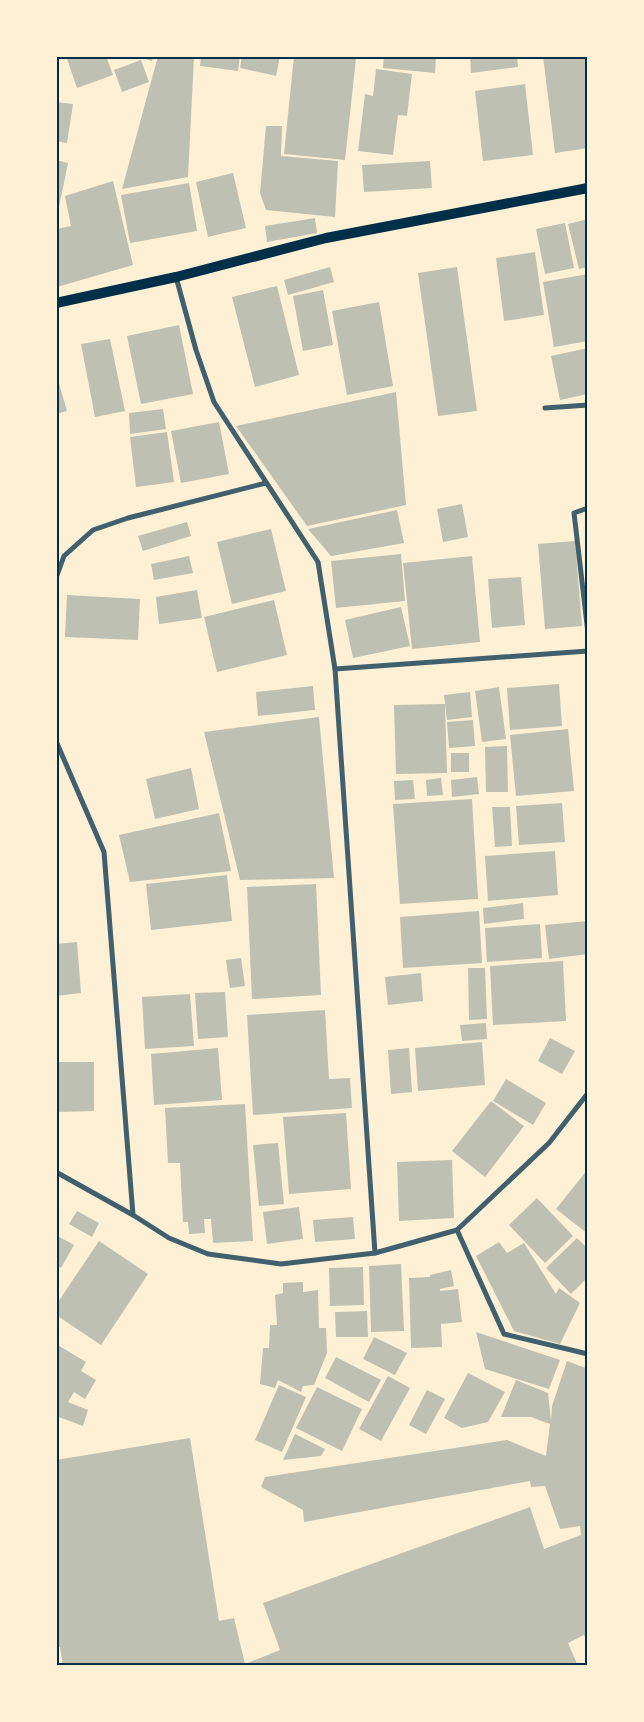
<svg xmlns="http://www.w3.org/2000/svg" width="644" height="1722" font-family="Helvetica,sans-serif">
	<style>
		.building { fill: #bec0b2 }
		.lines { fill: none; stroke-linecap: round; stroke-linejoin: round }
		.minor { stroke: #3f606c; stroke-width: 5 }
		.secondary { stroke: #003049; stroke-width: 10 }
		.neatline { fill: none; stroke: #003049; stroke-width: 2 }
	</style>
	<rect width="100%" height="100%" fill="#fdf0d5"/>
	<g class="building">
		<polygon points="66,56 106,56 113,75 77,88"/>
		<polygon points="136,56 154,56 152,61"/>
		<polygon points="158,56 194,57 188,177 122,189"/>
		<polygon points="201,56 240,56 238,71 200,66"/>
		<polygon points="242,56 280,56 276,76 240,68"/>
		<polygon points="294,56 356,58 345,160 284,154"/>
		<polygon points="384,56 436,56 435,73 383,68"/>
		<polygon points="470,56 517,56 518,67 471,73"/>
		<polygon points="543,56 588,56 588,148 555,153"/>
		<polygon points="141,60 149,82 122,92 114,70"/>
		<polygon points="376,69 412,74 407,116 398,115 393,155 358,151 365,94 373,96"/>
		<polygon points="525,84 533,155 483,161 475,91"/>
		<polygon points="56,102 73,104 67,143 56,141"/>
		<polygon points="266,126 282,126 281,156 338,161 335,217 266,210 260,193"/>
		<polygon points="56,160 68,163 58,212 56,212"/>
		<polygon points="430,161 432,188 364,192 362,165"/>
		<polygon points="233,173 246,228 208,237 196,182"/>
		<polygon points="113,181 133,265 57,287 56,229 71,226 65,196"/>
		<polygon points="189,183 197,231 130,243 121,195"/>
		<polygon points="315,218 317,233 267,242 265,226"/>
		<polygon points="588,219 588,267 579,269 568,224"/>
		<polygon points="565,223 574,268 545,274 536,229"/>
		<polygon points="535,252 544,315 504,321 496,258"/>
		<polygon points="330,267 334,282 288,295 284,280"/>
		<polygon points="457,267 477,411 438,416 418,273"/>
		<polygon points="588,274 588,341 554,347 543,282"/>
		<polygon points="277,286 299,375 255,387 232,297"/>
		<polygon points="323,290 333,345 303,351 293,296"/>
		<polygon points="379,302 393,386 347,395 332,311"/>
		<polygon points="179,325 193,394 141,404 127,336"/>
		<polygon points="110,339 125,411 95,417 81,344"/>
		<polygon points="588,348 588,394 560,400 551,356"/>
		<polygon points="56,373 67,411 56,414"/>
		<polygon points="396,392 406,505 307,526 236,426"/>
		<polygon points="163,409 166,429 130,434 129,413"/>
		<polygon points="219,422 229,474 181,483 171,431"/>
		<polygon points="167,432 174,482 136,487 130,437"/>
		<polygon points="462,504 468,537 443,542 437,509"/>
		<polygon points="397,510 404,543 331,556 308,529"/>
		<polygon points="187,522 191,536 143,551 138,536"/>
		<polygon points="271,529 286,591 232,604 217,542"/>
		<polygon points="575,541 582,626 545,629 538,544"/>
		<polygon points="401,554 405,601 336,608 331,561"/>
		<polygon points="189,556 193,573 154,580 151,564"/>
		<polygon points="472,556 480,642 412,649 403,563"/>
		<polygon points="521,577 525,625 492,628 488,579"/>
		<polygon points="197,590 202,618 159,624 156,597"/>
		<polygon points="67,595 140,599 138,640 65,637"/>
		<polygon points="274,600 287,655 217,672 204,617"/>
		<polygon points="401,607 410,646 353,658 345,620"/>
		<polygon points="559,684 562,726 510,730 507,688"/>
		<polygon points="313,686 315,710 258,716 256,692"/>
		<polygon points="499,687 506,739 482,742 475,691"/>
		<polygon points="470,692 472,717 447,720 444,695"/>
		<polygon points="445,704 447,773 396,774 394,705"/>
		<polygon points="319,717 334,878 240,880 204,732"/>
		<polygon points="473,720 475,746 449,748 447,722"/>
		<polygon points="568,729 574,791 516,796 510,735"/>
		<polygon points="507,746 508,792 486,792 485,747"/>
		<rect x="451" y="753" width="18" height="19"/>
		<polygon points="191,768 199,809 155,819 146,779"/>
		<polygon points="477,777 479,794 452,797 451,780"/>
		<polygon points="441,778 443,795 427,796 426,780"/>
		<polygon points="413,780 415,799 395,800 394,781"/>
		<polygon points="472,799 478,899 400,904 393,804"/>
		<polygon points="562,803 565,842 519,845 516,806"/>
		<polygon points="492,807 510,807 512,846 495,847"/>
		<polygon points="219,813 231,871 130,882 119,835"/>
		<polygon points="555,851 558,895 488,901 485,856"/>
		<polygon points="227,875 232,921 151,930 146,884"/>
		<polygon points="316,884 321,995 252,999 247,887"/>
		<polygon points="523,903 524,919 484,924 483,908"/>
		<polygon points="479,911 482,963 403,968 400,917"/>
		<polygon points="588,921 588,954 549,959 545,925"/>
		<polygon points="540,924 542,958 487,962 485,928"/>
		<polygon points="77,942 81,993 56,996 56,944"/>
		<polygon points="241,958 245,986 230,988 226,960"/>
		<polygon points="563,961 566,1021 493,1025 490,966"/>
		<polygon points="468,968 485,968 487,1019 469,1020"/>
		<polygon points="421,973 423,1001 388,1005 385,977"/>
		<polygon points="225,992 228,1037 198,1039 195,993"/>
		<polygon points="190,994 194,1046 145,1049 142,997"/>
		<polygon points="325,1010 329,1079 350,1078 352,1108 253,1115 247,1015"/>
		<polygon points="486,1023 487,1039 462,1041 460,1025"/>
		<polygon points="550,1038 575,1051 562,1074 538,1061"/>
		<polygon points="482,1042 485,1085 418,1091 415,1048"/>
		<polygon points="218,1048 222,1100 154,1105 151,1054"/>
		<polygon points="409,1048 412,1092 391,1094 388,1050"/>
		<polygon points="56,1062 94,1062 94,1111 56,1112"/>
		<polygon points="506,1079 546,1103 533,1125 493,1101"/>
		<polygon points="491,1101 524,1126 485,1177 452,1151"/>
		<polygon points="245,1104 253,1241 213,1243 211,1219 204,1219 205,1233 189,1234 188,1222 183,1222 180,1163 168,1163 165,1108"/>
		<polygon points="346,1113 351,1189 289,1194 283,1117"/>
		<polygon points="278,1143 284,1204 259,1206 253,1145"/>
		<polygon points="452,1160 454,1218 399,1221 397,1162"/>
		<polygon points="588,1169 588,1234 556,1209"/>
		<polygon points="537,1198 573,1236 545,1263 509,1225"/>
		<polygon points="299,1207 303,1239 267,1244 263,1212"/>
		<polygon points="77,1211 99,1223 92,1237 69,1224"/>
		<polygon points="353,1217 355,1239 315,1242 313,1220"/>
		<polygon points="56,1235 74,1245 61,1268 56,1265"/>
		<polygon points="577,1238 588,1249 588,1277 571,1294 546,1268"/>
		<polygon points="99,1241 148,1274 101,1345 56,1315 56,1305"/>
		<polygon points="499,1242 507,1253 524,1243 556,1294 559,1288 580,1303 560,1344 514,1331 476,1256"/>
		<polygon points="401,1264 404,1331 371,1332 369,1266"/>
		<polygon points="363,1267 364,1305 330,1306 329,1268"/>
		<polygon points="451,1270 454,1286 440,1289 440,1291 458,1289 462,1322 441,1324 442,1347 411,1348 409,1278 430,1277 430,1275"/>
		<polygon points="303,1282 303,1292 318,1290 319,1328 326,1328 327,1353 314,1385 303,1386 301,1392 278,1380 275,1388 260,1384 263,1348 269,1348 270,1325 277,1325 275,1295 283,1293 283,1283"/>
		<polygon points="367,1311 368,1337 336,1337 335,1312"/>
		<polygon points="476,1332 560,1360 549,1389 485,1369"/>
		<polygon points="374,1337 407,1353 395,1375 363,1359"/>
		<polygon points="56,1344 86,1362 81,1371 96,1380 85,1399 74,1392 68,1402 88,1410 83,1426 56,1416"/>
		<polygon points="336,1357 381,1380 369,1402 325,1378"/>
		<polygon points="567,1361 588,1369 588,1642 584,1635 568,1643 578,1666 63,1666 60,1647 56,1647 56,1460 190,1438 219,1621 234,1618 245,1664 280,1650 263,1603 530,1507 544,1549 581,1535 580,1526 560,1529 545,1486 531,1487 530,1481 304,1522 303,1510 261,1487 265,1477 507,1440 546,1456 550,1424 531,1417 501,1417 516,1380 548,1393 551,1421 552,1406"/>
		<polygon points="468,1373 505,1392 488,1422 462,1428 444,1418"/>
		<polygon points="388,1376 410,1388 381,1441 359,1429"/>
		<polygon points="279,1385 306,1397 282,1452 255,1440"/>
		<polygon points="317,1387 362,1409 342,1451 296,1428"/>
		<polygon points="427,1390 445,1399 426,1434 409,1425"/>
		<polygon points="295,1434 325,1449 321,1456 283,1460"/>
	</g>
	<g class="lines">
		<g class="minor">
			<polyline points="176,277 196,350 214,402 318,562 335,669 375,1253"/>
			<polyline points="545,408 588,405"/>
			<polyline points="588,508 574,513 588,633"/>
			<polyline points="56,578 64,556 93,530 128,518 266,483"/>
			<polyline points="335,669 588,651"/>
			<polyline points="56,741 104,852 133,1215"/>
			<polyline points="56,1172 133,1215 169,1238 208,1254 281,1264 375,1253 457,1230 549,1143 588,1093"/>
			<polyline points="457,1230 504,1334 588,1354"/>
		</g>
		<polyline class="secondary" points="56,303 176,277 326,238 588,188"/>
	</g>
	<rect width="644" height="1722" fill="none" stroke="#fdf0d5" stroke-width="115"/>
	<rect x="58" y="58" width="528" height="1606" class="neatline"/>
</svg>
